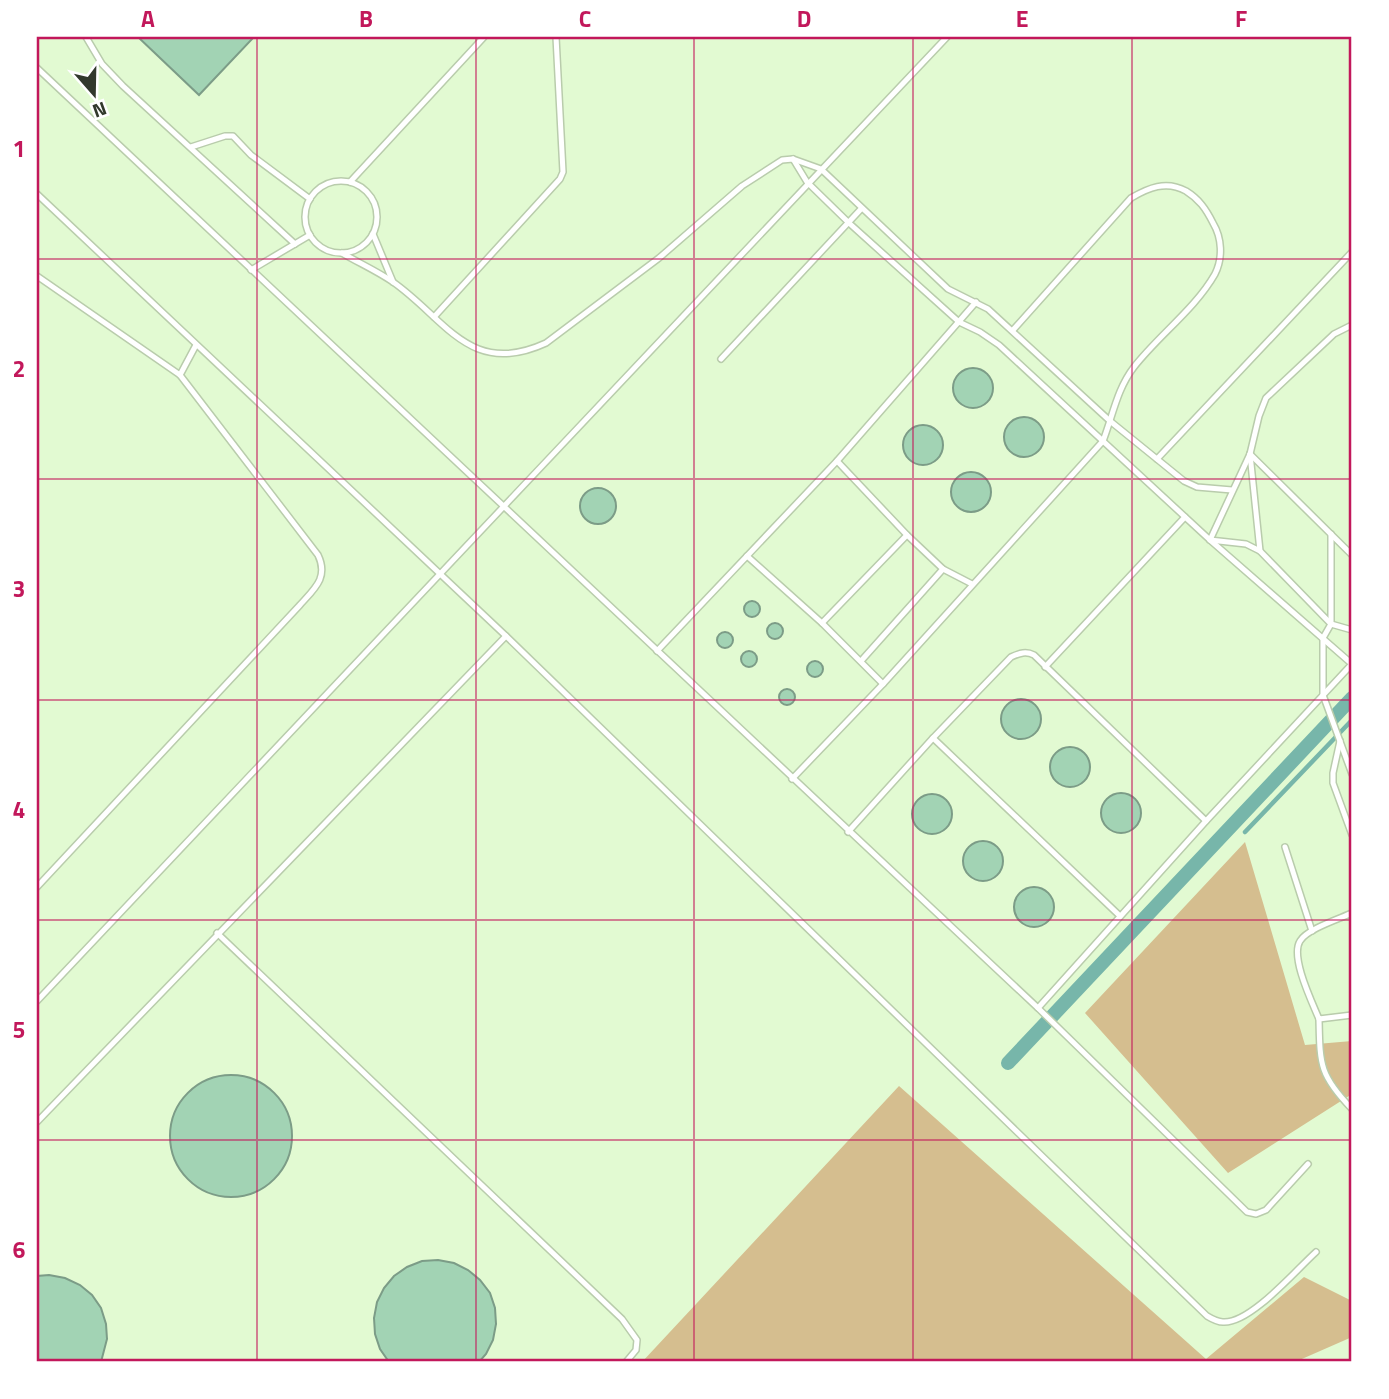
<svg xmlns="http://www.w3.org/2000/svg" width="1389" height="1399" font-family="'Titillium Web',sans-serif">
	<style>
		.built { fill: #e2fad2 }
		.forest { fill: #d5be8f }
		.lines { fill: none; stroke-linecap: round; stroke-linejoin: round }
		.stream { stroke: #77b6aa; stroke-width: 4.5 }
		.canal { stroke: #77b6aa; stroke-width: 14 }
		.building { fill: #a2d3b4; stroke: #7c9c87; stroke-width: 2 }
		.service-casing { stroke: #b9ccac; stroke-width: 8 }
		.service { stroke: #fff; stroke-width: 5 }
		.grid { fill: none; stroke: #c2185b; stroke-width: 2; stroke-opacity: 0.55 }
		.neatline { fill: none; stroke: #c2185b; stroke-width: 2.5 }
		.grid-label { font-size: 23px; text-anchor: middle; font-weight: bold; fill: #c2185b }
	</style>
	<rect width="100%" height="100%" fill="#f2feea"/>
	<rect class="built" x="37" y="37" width="1315" height="1325"/>
	<g class="forest">
		<polygon points="1245,842 1305,1045 1352,1041 1352,1094 1228,1173 1085,1013"/>
		<polygon points="899,1086 1206,1359 1304,1277 1352,1301 1352,1337 1295,1362 642,1362"/>
	</g>
	<g class="lines">
		<polyline class="stream" points="1245,832 1352,720"/>
		<polyline class="canal" points="1008,1063 1352,698"/>
	</g>
	<g class="building">
		<polygon points="138,37 254,37 199,95"/>
		<circle cx="973" cy="388" r="20"/>
		<circle cx="1024" cy="437" r="20"/>
		<circle cx="923" cy="445" r="20"/>
		<circle cx="971" cy="492" r="20"/>
		<circle cx="598" cy="506" r="18"/>
		<circle cx="752" cy="609" r="8"/>
		<circle cx="775" cy="631" r="8"/>
		<circle cx="725" cy="640" r="8"/>
		<circle cx="749" cy="659" r="8"/>
		<circle cx="815" cy="669" r="8"/>
		<circle cx="787" cy="697" r="8"/>
		<circle cx="1021" cy="719" r="20"/>
		<circle cx="1070" cy="767" r="20"/>
		<circle cx="1121" cy="813" r="20"/>
		<circle cx="932" cy="814" r="20"/>
		<circle cx="983" cy="861" r="20"/>
		<circle cx="1034" cy="907" r="20"/>
		<circle cx="231" cy="1136" r="61"/>
		<polygon points="438,1260 454,1263 468,1270 480,1280 490,1293 495,1308 496,1324 493,1340 486,1354 479,1362 389,1362 380,1349 375,1334 374,1318 377,1302 384,1288 394,1276 407,1267 422,1261"/>
		<polygon points="49,1275 65,1278 80,1285 92,1295 101,1308 106,1324 107,1339 101,1362 37,1362 37,1276"/>
	</g>
	<g class="lines">
		<defs>
			<g id="service">
				<polyline points="86,37 102,64 123,86 295,244"/>
				<polyline points="37,68 1038,1008 1206,821 1352,664 1210,540 999,345 980,332 959,322 849,223 807,182 793,159"/>
				<polyline points="191,147 225,136 233,136 251,155 310,199"/>
				<circle cx="341" cy="217" r="36"/>
				<polyline points="350,182 484,37"/>
				<path d="M 37,194 L 506,636 L 1207,1316 C 1212,1319 1217,1322 1223,1322 C 1250,1324 1296,1270 1316,1252"/>
				<polyline points="373,234 393,282"/>
				<path d="M 342,253 C 359,263 377,271 393,282 C 446,319 470,378 546,343 L 659,258 L 742,186 L 782,160 L 793,159 L 821,169 L 948,289 L 988,309 L 1110,421 L 1184,481 L 1197,487 L 1232,490"/>
				<polyline points="251,270 310,235"/>
				<path d="M 37,276 L 180,375 L 318,555 C 329,578 314,589 299,606 L 37,887"/>
				<polyline points="434,317 560,179 563,172 556,37"/>
				<polyline points="721,359 861,209"/>
				<polyline points="180,375 196,345"/>
				<polyline points="1250,454 1260,551 1331,624 1352,630"/>
				<polyline points="1250,454 1352,555"/>
				<polyline points="1157,459 1352,252"/>
				<polyline points="837,461 907,535 943,569 972,584"/>
				<polyline points="1331,534 1331,624 1323,638 1323,695 1352,774"/>
				<polyline points="1210,540 1250,454 1259,416 1266,398 1334,334 1352,325"/>
				<polyline points="1210,540 1246,544 1260,551"/>
				<polyline points="747,556 822,623 883,684"/>
				<polyline points="822,623 907,535"/>
				<polyline points="657,651 837,461 976,302"/>
				<polyline points="861,661 943,569"/>
				<polyline points="1045,667 1185,517"/>
				<polyline points="933,738 1120,916"/>
				<polyline points="1340,741 1333,773 1333,783 1352,835"/>
				<path d="M 792,779 L 883,684 L 1103,441 C 1113,415 1117,389 1134,367 C 1159,335 1195,309 1215,274 C 1223,258 1222,238 1213,223 C 1206,209 1199,199 1186,191 C 1166,180 1148,188 1131,198 L 1013,330"/>
				<path d="M 848,832 L 933,738 L 1011,657 C 1020,653 1026,651 1034,655 L 1206,821"/>
				<polyline points="1285,847 1312,931"/>
				<path d="M 1352,913 C 1339,919 1307,929 1300,941 C 1290,957 1312,1002 1319,1019 L 1352,1015"/>
				<polyline points="217,933 622,1319 637,1340 636,1350 626,1362"/>
				<path d="M 37,1001 C 340,680 643,358 947,37"/>
				<polyline points="1038,1008 1247,1212 1256,1214 1266,1210 1308,1164"/>
				<path d="M 1319,1019 C 1320,1064 1319,1075 1352,1109"/>
				<polyline points="37,1122 506,636"/>
			</g>
		</defs>
		<use href="#service" class="service-casing"/>
		<use href="#service" class="service"/>
	</g>
	<path class="grid" d="M 257,37 L 257,1362M 476,37 L 476,1362M 694,37 L 694,1362M 913,37 L 913,1362M 1132,37 L 1132,1362M 37,259 L 1352,259M 37,479 L 1352,479M 37,700 L 1352,700M 37,920 L 1352,920M 37,1140 L 1352,1140"/>
	<rect width="1389" height="1399" fill="none" stroke="#ffffff" stroke-width="77"/>
	<g transform="translate(94 94) rotate(160)" stroke="#ffffff" stroke-width="5" paint-order="stroke">
	<path d="M0-5L12 26L0 18L-12 26Z" fill="#31382c"/>
	<text y="-10" font-size="19" font-weight="bold" text-anchor="middle" fill="#31382c">N</text>
	</g>
	<rect x="38" y="38" width="1312" height="1322" class="neatline"/>
	<g class="grid-label">
		<text x="148" y="27">A</text>
		<text x="366" y="27">B</text>
		<text x="585" y="27">C</text>
		<text x="804" y="27">D</text>
		<text x="1022" y="27">E</text>
		<text x="1241" y="27">F</text>
		<text x="19" y="157">1</text>
		<text x="19" y="377">2</text>
		<text x="19" y="597">3</text>
		<text x="19" y="818">4</text>
		<text x="19" y="1038">5</text>
		<text x="19" y="1258">6</text>
	</g>
</svg>
